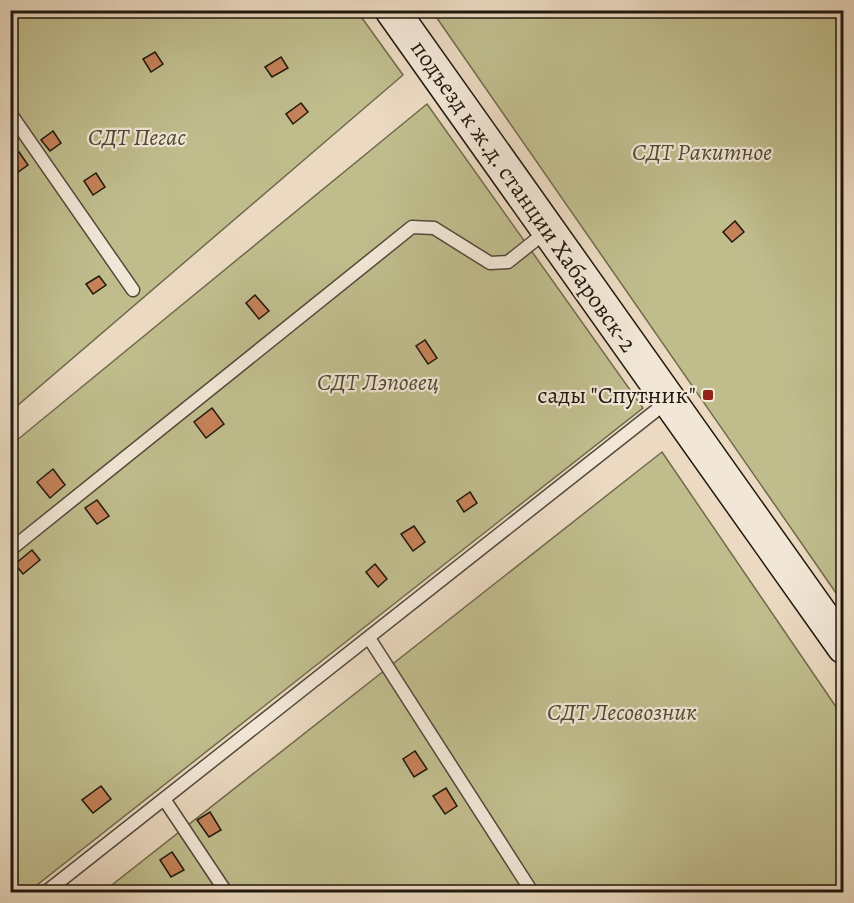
<svg xmlns="http://www.w3.org/2000/svg" width="854" height="903" font-family="Alegreya,serif">
	<style>
		.green { fill: #c0bd8d; stroke: #706a4d; stroke-width: 1.5 }
		.building { fill: #c58259; stroke: #20180d; stroke-width: 1.5 }
		.lines { fill: none; stroke-linecap: round; stroke-linejoin: round }
		.lane-casing { stroke: #53483a; stroke-width: 15 }
		.secondary-casing { stroke: #20180d; stroke-width: 36 }
		.lane { stroke: #f2e7d7; stroke-width: 12 }
		.secondary { stroke: #f2e7d7; stroke-width: 33 }
		.poi-dot { fill: #8f2418; stroke: #f2e7d7; stroke-width: 2 }
		.labels { text-anchor: middle; stroke-width: 4.5; stroke-linejoin: round; paint-order: stroke }
		.park-label { font-size: 24px; font-style: italic; fill: #504a33; stroke: #f2e7d7 }
		.street-label { font-size: 24px; fill: #20180d; stroke: #f2e7d7 }
		.poi-label { font-size: 24px; fill: #20180d; stroke: #f2e7d7; text-anchor: end }
	</style>
	<rect width="100%" height="100%" fill="#ebdac1"/>
	<filter id="stains"><feTurbulence type="fractalNoise" baseFrequency=".00333" numOctaves="4"/><feColorMatrix values="0 0 0 0 .2 0 0 0 0 .09 0 0 0 0 .02 0 0 0 .5 -.17"/></filter>
	<radialGradient id="worn" r=".72"><stop offset=".6" stop-color="#630" stop-opacity="0"/><stop offset="1" stop-color="#630" stop-opacity=".3"/></radialGradient>
	<g class="green">
		<polygon points="11,11 357,11 403,75 11,411"/>
		<polygon points="432,11 843,11 843,603"/>
		<polygon points="427,104 643,408 28,892 11,892 11,445"/>
		<polygon points="662,452 843,717 843,892 103,892"/>
	</g>
	<g class="building">
		<polygon points="155,52 163,64 151,72 143,59"/>
		<polygon points="281,57 288,68 272,77 265,67"/>
		<polygon points="301,103 308,112 293,124 286,114"/>
		<polygon points="53,131 61,143 50,151 41,140"/>
		<polygon points="19,152 28,165 11,177 10,157"/>
		<polygon points="96,173 105,187 93,195 84,181"/>
		<polygon points="735,221 744,232 732,242 723,232"/>
		<polygon points="99,276 106,285 93,294 86,284"/>
		<polygon points="255,295 269,311 259,319 246,303"/>
		<polygon points="425,340 437,358 428,364 416,346"/>
		<polygon points="212,408 224,424 206,438 194,422"/>
		<polygon points="53,469 65,485 50,498 37,482"/>
		<polygon points="470,492 477,503 464,512 457,501"/>
		<polygon points="97,500 109,516 97,524 85,508"/>
		<polygon points="414,526 425,542 413,551 401,534"/>
		<polygon points="32,550 40,560 23,574 15,564"/>
		<polygon points="375,564 387,579 378,587 366,572"/>
		<polygon points="415,751 427,769 414,777 403,759"/>
		<polygon points="101,786 111,799 93,813 82,800"/>
		<polygon points="446,788 457,806 445,814 433,796"/>
		<polygon points="210,812 221,830 209,837 197,820"/>
		<polygon points="172,852 184,870 171,877 160,860"/>
	</g>
	<g class="lines">
		<defs>
			<g id="lane">
				<polyline points="10,113 133,290"/>
				<polyline points="10,550 412,227 434,228 490,263 508,262 547,231"/>
				<polyline points="369,638 532,892"/>
				<polyline points="164,799 226,892"/>
				<polyline points="46,892 668,401"/>
			</g>
			<polyline id="secondary" points="392,10 844,647"/>
		</defs>
		<use href="#lane" class="lane-casing"/>
		<use href="#secondary" class="secondary-casing"/>
		<use href="#lane" class="lane"/>
		<use href="#secondary" class="secondary"/>
	</g>
	<rect class="poi-dot" x="702" y="389" width="12" height="12" rx="3"/>
	<g class="labels">
		<g class="park-label">
			<text x="137" y="145">СДТ Пегас</text>
			<text x="702" y="160">СДТ Ракитное</text>
			<text x="378" y="390">СДТ Лэповец</text>
			<text x="622" y="720">СДТ Лесовозник</text>
		</g>
		<g class="street-label">
			<text transform="translate(524 196) rotate(55)" y="8">подъезд к ж.д. станции Хабаровск-2</text>
		</g>
		<g class="poi-label">
			<text x="696" y="403">сады "Спутник"</text>
		</g>
	</g>
	<rect width="854" height="903" fill="none" stroke="#ebdac1" stroke-width="36"/>
	<rect x="12" y="12" width="830" height="879" fill="none" stroke="#20180d" stroke-width="3"/>
	<rect x="18" y="18" width="818" height="867" fill="none" stroke="#20180d" stroke-width="1.5"/>
	<rect width="100%" height="100%" filter="url(#stains)"/>
	<rect width="100%" height="100%" fill="url(#worn)"/>
</svg>
